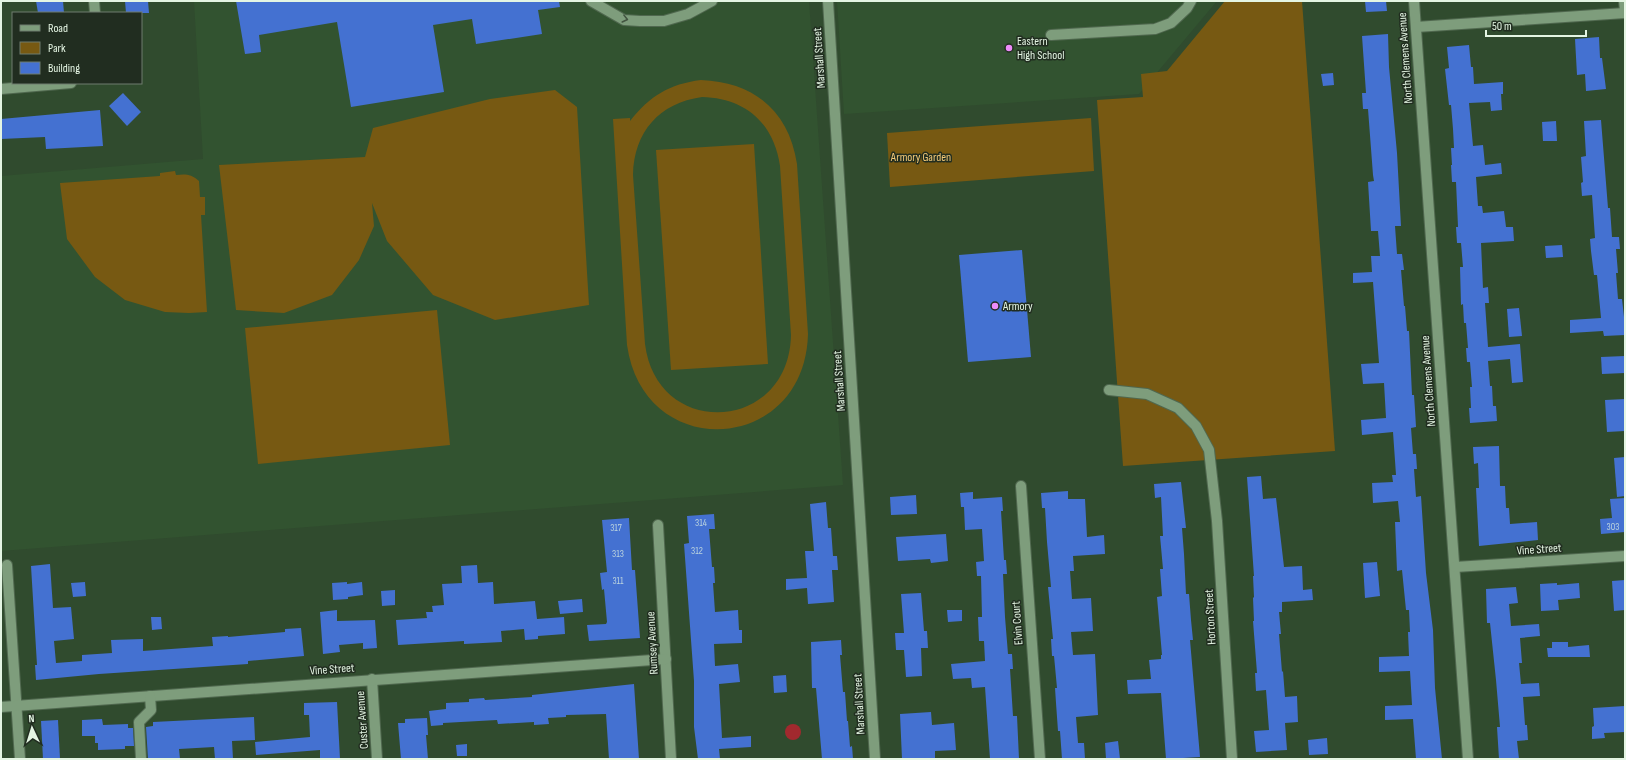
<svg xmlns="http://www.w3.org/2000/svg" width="1626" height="760" font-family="'Sofia Sans Condensed',sans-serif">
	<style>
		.built { fill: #325330 }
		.green { fill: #775912; fill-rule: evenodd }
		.water { fill: #a1292e }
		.building { fill: #4471d1 }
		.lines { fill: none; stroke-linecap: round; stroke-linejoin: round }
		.minor-casing { stroke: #50684f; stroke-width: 12 }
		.minor { stroke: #7e9d7c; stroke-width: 10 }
		.oneway { stroke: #425440 }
		.poi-dot { fill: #ed8cf9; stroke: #212d20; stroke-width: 1.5 }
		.labels { text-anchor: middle; stroke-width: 3; stroke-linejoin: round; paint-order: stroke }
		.number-label { font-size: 10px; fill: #bcd4de }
		.poi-label { font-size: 12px; fill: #e4f5e3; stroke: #212d20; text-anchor: start }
		.street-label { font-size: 12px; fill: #e4f5e3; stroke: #212d20 }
		.park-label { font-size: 12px; fill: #f5cb79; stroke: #212d20 }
	</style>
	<rect width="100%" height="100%" fill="#304b2e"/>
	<g class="built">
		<polygon points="194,1 809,1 843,485 1,551 1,176 203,159"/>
		<polygon points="837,1 1217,1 1139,94 844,114"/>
	</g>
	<g class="green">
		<polygon points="1225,1 1302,1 1335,451 1123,466 1097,100 1143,97 1141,74 1167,71"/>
		<path d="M 701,80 C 754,82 789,111 797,164 L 808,334 C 805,454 644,464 627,345 L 613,119 L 630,118 L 630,121 C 650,96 669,84 701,80 ZM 702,97 C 745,98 774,123 780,166 L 791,335 C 789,433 657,440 645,344 L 633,175 C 634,132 659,103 702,97 Z"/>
		<polygon points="555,90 577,107 589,305 495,320 433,295 387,241 372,203 374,226 359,260 332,295 284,313 236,310 219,165 365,157 373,128 490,99"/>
		<polygon points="1091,118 1094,171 890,187 887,133"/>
		<polygon points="754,144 768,364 671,370 656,150"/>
		<path d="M 175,171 L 176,175 C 186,174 191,174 199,181 L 200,197 L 205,197 L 205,215 L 201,215 L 207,312 L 189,313 L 165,312 L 125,300 L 95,277 L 67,239 L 60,183 L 160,176 L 160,173 Z"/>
		<polygon points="437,310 450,445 258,464 245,328"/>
	</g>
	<circle class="water" cx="793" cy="732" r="8"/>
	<g class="building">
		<polygon points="36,1 63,1 64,13 38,13"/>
		<polygon points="125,1 148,1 149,13 126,13"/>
		<polygon points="236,1 559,1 560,7 538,10 542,34 476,44 472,19 433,25 444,92 351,107 337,22 259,35 261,52 245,54"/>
		<polygon points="1365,1 1386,1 1387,11 1366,12"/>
		<polygon points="1388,34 1389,67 1397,153 1401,226 1395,226 1397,254 1402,254 1404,270 1401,270 1404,306 1405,306 1407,331 1409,331 1412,395 1414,395 1415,410 1416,427 1411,428 1413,454 1416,454 1417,469 1414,469 1416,497 1421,496 1426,573 1433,630 1435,688 1442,759 1416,759 1413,719 1385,720 1385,706 1412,705 1410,671 1379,672 1379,657 1409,656 1408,632 1410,632 1409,610 1406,610 1402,570 1397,571 1395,522 1400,522 1398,501 1373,503 1372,483 1393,482 1392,475 1396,475 1393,432 1362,435 1361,420 1386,418 1384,383 1363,384 1361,364 1379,363 1373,282 1353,283 1353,273 1372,272 1371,256 1380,256 1378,231 1371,231 1368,182 1374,181 1373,175 1368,109 1363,109 1362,93 1366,93 1362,36"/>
		<polygon points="1599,37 1600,58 1602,58 1606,89 1586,91 1585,74 1577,75 1575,39"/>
		<polygon points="1469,45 1471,67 1473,67 1474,84 1503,82 1503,94 1501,94 1502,110 1491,111 1490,102 1469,103 1473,146 1483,145 1485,165 1501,163 1502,174 1476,177 1478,206 1482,206 1483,213 1504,211 1506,227 1513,227 1514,241 1481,243 1483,288 1488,287 1489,303 1485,303 1488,347 1520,344 1523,382 1512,383 1510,359 1488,361 1490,386 1492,386 1493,406 1496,406 1497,421 1470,423 1469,408 1471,408 1470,387 1472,387 1470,362 1467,362 1466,348 1468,348 1466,323 1464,323 1463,304 1461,305 1460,267 1463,267 1461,243 1457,243 1456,227 1458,227 1456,182 1452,182 1451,165 1452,165 1451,148 1454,148 1453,129 1451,105 1449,105 1445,69 1449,68 1447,47"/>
		<polygon points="1333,73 1334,85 1323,86 1321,74"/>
		<polygon points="123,93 141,112 127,126 109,106"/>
		<polygon points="100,110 103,146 46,149 45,137 1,139 1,119"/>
		<polygon points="1601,120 1608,208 1610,208 1612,237 1619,237 1620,249 1616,249 1618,273 1616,273 1618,299 1622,299 1625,326 1625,335 1604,336 1603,331 1570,333 1570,320 1601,318 1597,275 1594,275 1591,251 1590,239 1595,238 1592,195 1582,196 1581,183 1583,182 1581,157 1586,156 1584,121"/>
		<polygon points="1556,121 1557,141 1543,141 1542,122"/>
		<polygon points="1562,245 1563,257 1546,258 1545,246"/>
		<polygon points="1022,250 1031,357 968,362 959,255"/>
		<polygon points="1519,308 1522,336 1509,337 1507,309"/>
		<polygon points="1625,356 1625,373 1602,374 1601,357"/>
		<polygon points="1625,399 1625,431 1607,432 1605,400"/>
		<polygon points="1499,446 1500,486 1505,486 1506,508 1509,508 1510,524 1537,522 1538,540 1479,546 1476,488 1479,488 1478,463 1474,464 1473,447"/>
		<polygon points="1625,457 1625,496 1617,497 1614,458"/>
		<polygon points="1261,476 1263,499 1276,498 1284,567 1302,566 1303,590 1312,589 1313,600 1282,602 1282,612 1279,612 1281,634 1279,634 1282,672 1283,671 1285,697 1297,696 1298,722 1285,723 1287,750 1256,752 1254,731 1269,730 1266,690 1256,691 1255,673 1257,673 1253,621 1254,621 1253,598 1254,597 1253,576 1254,576 1247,477"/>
		<polygon points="1181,482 1186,528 1182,528 1184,554 1186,594 1189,594 1191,620 1193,640 1190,640 1200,757 1166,759 1161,693 1128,694 1127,680 1151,679 1149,660 1161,659 1161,655 1162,655 1157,597 1162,596 1160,569 1163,569 1160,536 1163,536 1161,497 1155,498 1154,484"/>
		<polygon points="1068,491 1068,499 1085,499 1087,537 1104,535 1105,554 1073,556 1074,571 1070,571 1072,599 1091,598 1093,631 1071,632 1073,655 1095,654 1098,715 1076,717 1078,743 1084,743 1085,759 1062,759 1060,731 1058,731 1056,703 1055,688 1057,688 1054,656 1052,656 1051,639 1053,639 1048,587 1051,587 1047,542 1045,508 1042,508 1041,493"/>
		<polygon points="973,492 973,499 1002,497 1003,511 1001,511 1004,560 1006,560 1007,574 1003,574 1005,617 1008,654 1012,654 1013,669 1010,669 1013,716 1017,716 1019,759 990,759 985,687 972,688 971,678 953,679 951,664 985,661 984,641 979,641 978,617 982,617 981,576 977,576 976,562 984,561 982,529 965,530 964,507 961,507 960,493"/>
		<polygon points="916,495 917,514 891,515 890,497"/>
		<polygon points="1625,498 1625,532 1601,534 1600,519 1612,518 1610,499"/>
		<polygon points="826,502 828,528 831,528 833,556 837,556 838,570 832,570 834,602 808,604 807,588 786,590 786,579 807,578 805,551 814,551 810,504"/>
		<polygon points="714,514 715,529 709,529 712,567 714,567 715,583 713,583 715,612 738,610 739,630 742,630 742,643 714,644 715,666 738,664 740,682 719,684 722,738 751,736 751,747 719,749 720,759 698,759 694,727 694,681 684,544 689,543 687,516"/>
		<polygon points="629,518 632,570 635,570 640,638 589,641 587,625 606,624 607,622 604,589 602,590 600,573 607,572 602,520"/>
		<polygon points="946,534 948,561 931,563 930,559 898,561 896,537"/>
		<polygon points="1377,562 1380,596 1365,598 1363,563"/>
		<polygon points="50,564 53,608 71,607 74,639 54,641 56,663 82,661 82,655 112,653 111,640 143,639 143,651 213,646 212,637 228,636 228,637 285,632 285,629 301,628 304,656 248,661 248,664 99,674 36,680 35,665 37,665 31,566"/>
		<polygon points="477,565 478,583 493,582 494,604 535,601 537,619 564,617 565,634 538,636 538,639 525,640 524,629 501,631 502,642 464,644 464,641 398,645 396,620 427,618 426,612 433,612 432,606 444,605 442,584 462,583 461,566"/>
		<polygon points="1625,580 1625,610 1614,611 1612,581"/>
		<polygon points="85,582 86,596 73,597 71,583"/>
		<polygon points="347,582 347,584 362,582 363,595 348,597 348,599 333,600 332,583"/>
		<polygon points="1557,583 1557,585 1579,583 1580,598 1558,600 1559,610 1541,611 1540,584"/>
		<polygon points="1516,587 1518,603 1509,604 1511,626 1539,624 1540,636 1520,638 1522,663 1519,663 1521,684 1539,683 1540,696 1523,697 1525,725 1527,725 1528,740 1517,741 1519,759 1499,759 1497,727 1500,727 1496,680 1490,623 1487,623 1486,589"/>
		<polygon points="395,590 395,605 382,606 381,591"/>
		<polygon points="921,593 924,631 927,631 928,648 921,648 922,676 906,677 904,650 896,650 895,633 904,633 901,594"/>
		<polygon points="582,599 583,612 560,614 558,601"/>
		<polygon points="337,610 337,621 375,620 377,648 363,649 363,643 339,645 340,652 323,654 320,612"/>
		<polygon points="947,610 962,610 962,621 948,622"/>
		<polygon points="151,617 161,617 162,629 152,630"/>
		<polygon points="841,640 842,655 840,655 843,692 845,692 847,721 848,721 850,747 852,746 853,759 822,759 816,688 812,688 811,642"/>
		<polygon points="1552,642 1568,642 1568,647 1589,645 1590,657 1548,657 1547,648 1552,648"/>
		<polygon points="786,675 787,692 774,693 773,676"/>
		<polygon points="634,684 639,759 609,759 606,714 566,715 566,717 548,718 549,724 534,725 534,722 498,724 497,720 443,723 443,725 431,726 429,711 446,709 446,703 469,702 469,699 484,698 485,700 532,697 532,695"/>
		<polygon points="337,702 340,759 320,759 320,750 256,755 255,742 310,737 309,715 304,715 304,703"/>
		<polygon points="1625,706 1625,732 1604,733 1605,738 1592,739 1592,727 1594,726 1593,708"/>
		<polygon points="931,712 932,725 954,723 956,750 935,751 935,759 902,759 900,714"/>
		<polygon points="254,717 255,740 232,741 233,759 215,759 214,747 179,749 180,759 148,759 146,727 153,726 153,722"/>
		<polygon points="427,718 428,735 426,735 428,759 401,759 398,723 405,723 405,719"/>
		<polygon points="102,719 103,725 128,724 128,728 133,728 134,746 125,746 125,749 98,750 98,743 95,743 95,736 82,736 82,720"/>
		<polygon points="58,720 60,759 43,759 41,721"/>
		<polygon points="1327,738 1328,754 1309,755 1308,740"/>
		<polygon points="1118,741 1120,759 1106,759 1105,743"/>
		<polygon points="467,744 467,756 457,756 456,745"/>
	</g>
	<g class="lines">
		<defs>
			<g id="minor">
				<polyline points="94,1 95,13"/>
				<polyline points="591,1 624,20 640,21 664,21 688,14 712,1"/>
				<polyline points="828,1 875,759"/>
				<polyline points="1414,1 1468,759"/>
				<polyline points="1624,1 1625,11"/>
				<polyline points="1416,27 1625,13"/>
				<polyline points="1051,35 1155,29 1171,23 1187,8 1191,1"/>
				<polyline points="1,89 71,83"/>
				<polyline points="1109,390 1147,394 1178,408 1196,426 1209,450 1217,521 1232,759"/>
				<polyline points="1021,486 1040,759"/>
				<polyline points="658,525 671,759"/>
				<polyline points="7,565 20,759"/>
				<polyline points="1455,567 1625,556"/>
				<polyline points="372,679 377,759"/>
				<polyline points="1,707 666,659"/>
				<polyline points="141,759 139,722 151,710 150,696"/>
			</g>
		</defs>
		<use href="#minor" class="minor-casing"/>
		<use href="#minor" class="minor"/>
	</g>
	<defs><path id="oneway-chevron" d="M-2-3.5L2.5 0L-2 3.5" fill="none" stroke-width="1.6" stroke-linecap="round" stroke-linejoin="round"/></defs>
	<use class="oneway" href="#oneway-chevron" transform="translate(625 19) rotate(14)"/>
	<g class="poi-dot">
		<circle cx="1009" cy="48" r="4"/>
		<circle cx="995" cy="306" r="4"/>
	</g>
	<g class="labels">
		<g class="number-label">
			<text x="701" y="526">314</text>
			<text x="1613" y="530">303</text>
			<text x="616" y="531">317</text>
			<text x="697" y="554">312</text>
			<text x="618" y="557">313</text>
			<text x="618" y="584">311</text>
		</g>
		<g class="poi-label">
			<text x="1017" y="45">Eastern<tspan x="1017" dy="14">High School</tspan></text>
			<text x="1003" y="310">Armory</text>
		</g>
		<g class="street-label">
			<text transform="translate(819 58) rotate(-94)" y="4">Marshall Street</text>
			<text transform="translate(1405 58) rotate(-94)" y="4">North Clemens Avenue</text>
			<text transform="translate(839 381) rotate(-94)" y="4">Marshall Street</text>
			<text transform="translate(1428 381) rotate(-94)" y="4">North Clemens Avenue</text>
			<text transform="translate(1539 549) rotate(-4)" y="4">Vine Street</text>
			<text transform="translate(1210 617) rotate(-93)" y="4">Horton Street</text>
			<text transform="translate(1017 623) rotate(-94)" y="4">Elvin Court</text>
			<text transform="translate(652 643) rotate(-93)" y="4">Rumsey Avenue</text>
			<text transform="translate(332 669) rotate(-4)" y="4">Vine Street</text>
			<text transform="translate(859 704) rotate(-93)" y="4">Marshall Street</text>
			<text transform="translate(362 720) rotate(-94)" y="4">Custer Avenue</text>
		</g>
		<g class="park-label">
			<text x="921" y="161">Armory Garden</text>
		</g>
	</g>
	<rect width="1626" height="760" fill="none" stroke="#e4f5e3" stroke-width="4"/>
	<rect x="12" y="12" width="130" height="72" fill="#212d20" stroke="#6f7d6e"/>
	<rect x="20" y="25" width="20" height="6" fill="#7e9d7c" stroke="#6f7d6e"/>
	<text x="48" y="32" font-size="12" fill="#e4f5e3">Road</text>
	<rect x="20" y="42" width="20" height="12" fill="#775912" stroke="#6f7d6e"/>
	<text x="48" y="52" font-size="12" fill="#e4f5e3">Park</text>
	<rect x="20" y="62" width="20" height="12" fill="#4471d1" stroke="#6f7d6e"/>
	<text x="48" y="72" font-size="12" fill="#e4f5e3">Building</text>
	<g transform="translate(32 728) rotate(356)" stroke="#212d20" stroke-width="3" paint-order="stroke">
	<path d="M0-3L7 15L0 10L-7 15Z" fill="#e4f5e3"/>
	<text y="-6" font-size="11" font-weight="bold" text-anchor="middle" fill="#e4f5e3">N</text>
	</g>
	<path d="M1486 30v6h100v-6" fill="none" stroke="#e4f5e3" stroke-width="2"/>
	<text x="1492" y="30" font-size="12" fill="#e4f5e3" stroke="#212d20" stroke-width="3" paint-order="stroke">50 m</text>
</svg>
